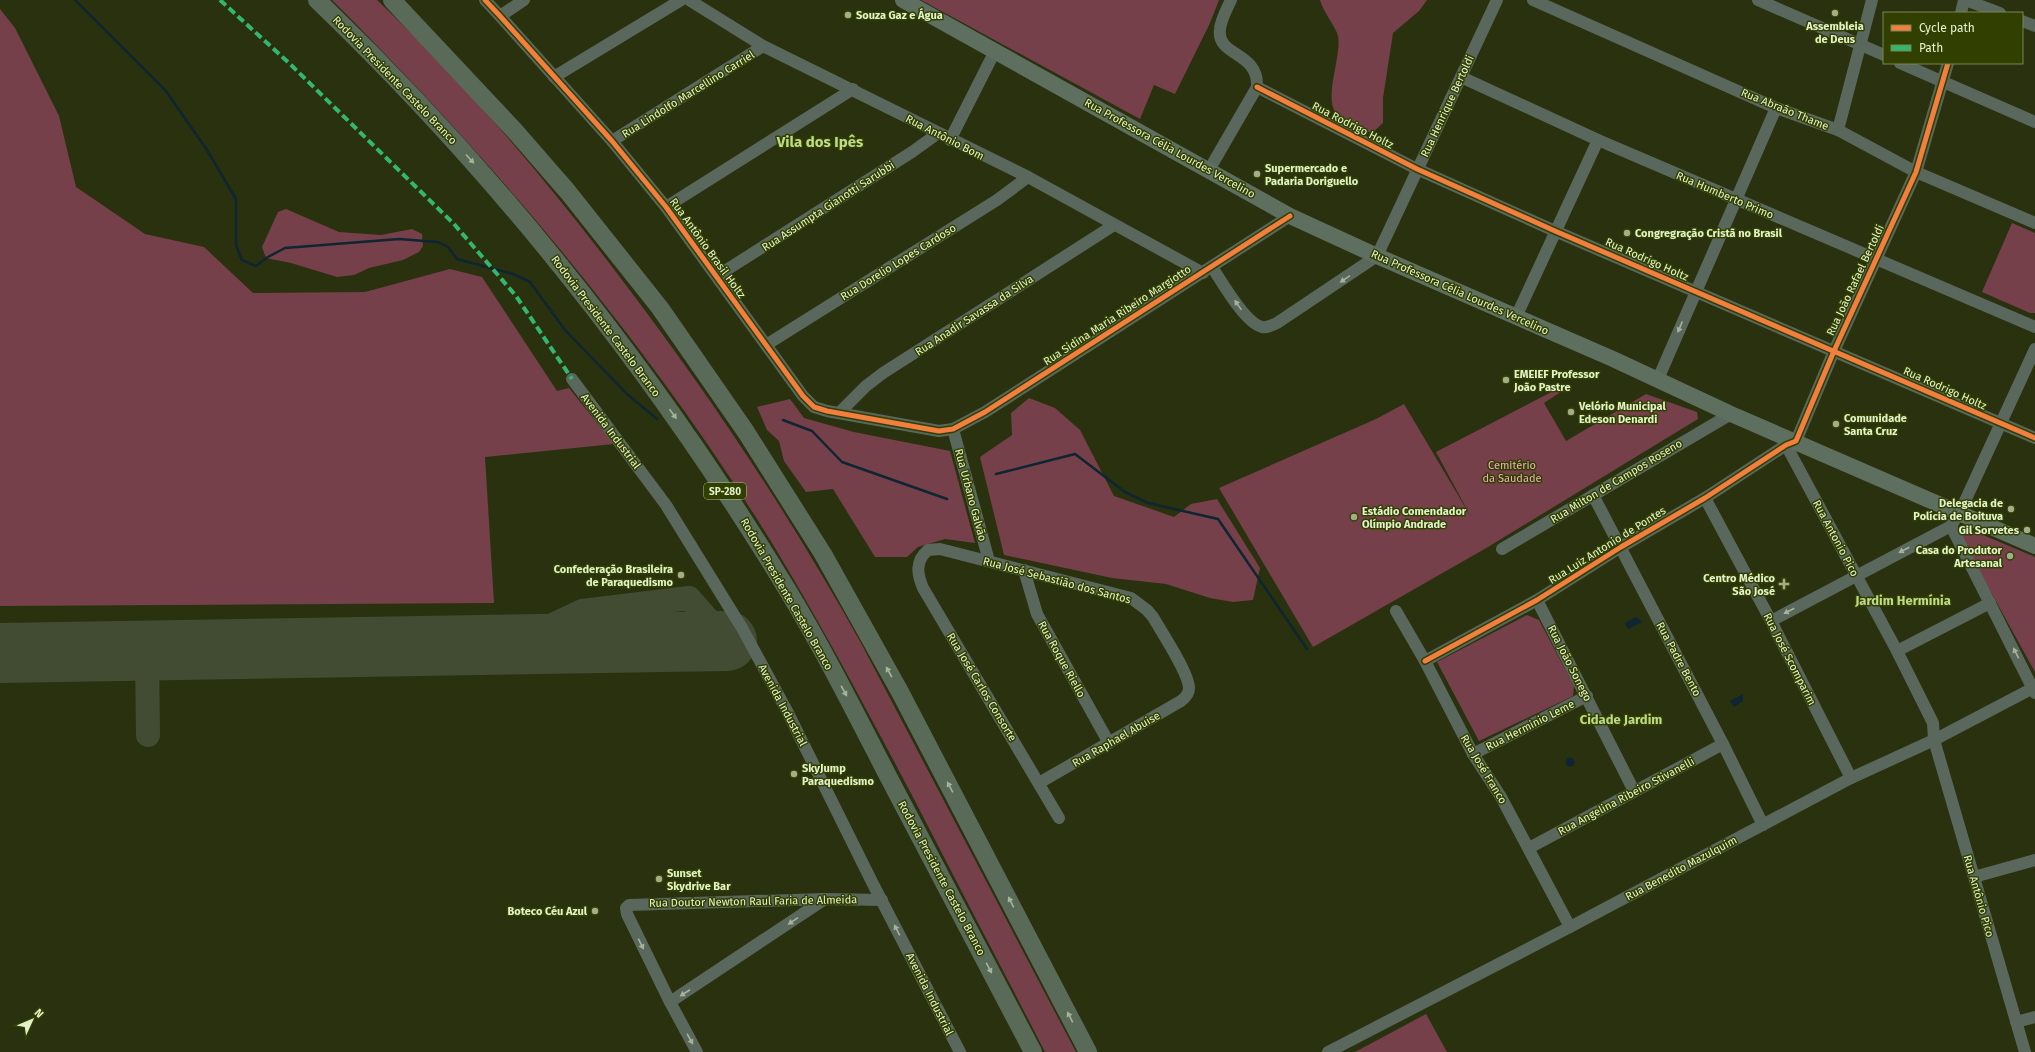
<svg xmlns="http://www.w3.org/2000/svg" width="2035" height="1052" font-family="'Fira Sans',sans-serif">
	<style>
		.green { fill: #75404a }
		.water { fill: #0e2532 }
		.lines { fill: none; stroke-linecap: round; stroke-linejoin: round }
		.stream { stroke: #0e2532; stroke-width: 2.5 }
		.taxiway { stroke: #424c32; stroke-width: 24 }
		.runway { stroke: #424c32; stroke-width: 60 }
		.minor { stroke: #5a675c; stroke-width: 12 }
		.major { stroke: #5e6f5f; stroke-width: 16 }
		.highway { stroke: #596a58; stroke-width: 18 }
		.quiet { stroke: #33b770; stroke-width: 4; stroke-dasharray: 8 4; stroke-linecap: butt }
		.cycleway-casing { stroke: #314000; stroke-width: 8 }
		.cycleway { stroke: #f27e40; stroke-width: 5 }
		.oneway { fill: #a5b597 }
		.oneway2 { fill: #a6b399 }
		.poi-dot { fill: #a3ae89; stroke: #314000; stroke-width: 1.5 }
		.labels { text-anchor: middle; stroke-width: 3; stroke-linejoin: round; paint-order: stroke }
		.shield { fill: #314000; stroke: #aebd8e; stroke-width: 1 }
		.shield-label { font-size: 10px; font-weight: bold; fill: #e4f2cb }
		.poi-label { font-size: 11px; font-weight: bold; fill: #e4f2cb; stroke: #314000; text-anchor: start }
		.street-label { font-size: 11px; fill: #e4f2cb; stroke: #314000 }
		.park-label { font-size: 11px; fill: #f2aabb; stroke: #314000 }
		.quarter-label { font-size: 13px; font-weight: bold; fill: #bfda89; stroke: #314000 }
		.district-label { font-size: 15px; font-weight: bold; fill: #bfda89; stroke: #314000 }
	</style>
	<rect width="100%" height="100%" fill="#29310f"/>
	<g class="green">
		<path d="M 332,0 L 377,0 C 465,83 543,176 616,272 C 707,391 790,515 862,645 L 1076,1052 L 1045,1052 C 1002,968 958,885 915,801 C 869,714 823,627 772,543 C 649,344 497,165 332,0 Z"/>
		<polygon points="921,0 1219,0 1210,23 1175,94 1154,85 1140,119"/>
		<path d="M 1320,0 L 1427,0 L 1419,11 L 1393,33 L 1383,98 L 1383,123 L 1372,133 C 1362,128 1348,124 1339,117 C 1321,101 1342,59 1338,36 C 1336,27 1323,12 1320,0 Z"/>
		<polygon points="0,9 15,28 59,116 76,187 145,234 204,247 253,293 365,292 450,269 482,277 557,391 569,388 614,444 485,457 494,603 0,606"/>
		<polygon points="286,209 339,232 381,235 412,229 422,234 423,246 419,252 403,260 369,268 354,275 337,277 291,263 266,258 262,247 278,212"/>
		<polygon points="2012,223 2035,233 2035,313 2030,313 1982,292"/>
		<polygon points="1567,384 1568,387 1544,403 1566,441 1646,394 1697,412 1698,419 1488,547 1313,647 1219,488 1376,419 1404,404 1471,517 1436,452"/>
		<polygon points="1029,398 1055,408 1080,430 1114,496 1174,517 1191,504 1217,499 1260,568 1253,600 1233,602 1210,598 1166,584 1112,578 1004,555 980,457 1012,435 1011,413"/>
		<polygon points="790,399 804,418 854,432 950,451 975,543 945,539 918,547 907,557 875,557 833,489 806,492 784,461 779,441 767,430 757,407"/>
		<polygon points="1964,527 2035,557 2035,672 1966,547 1960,532"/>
		<polygon points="1527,615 1539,620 1574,686 1573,696 1479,741 1437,662"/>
		<polygon points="1426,1014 1447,1052 1355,1052"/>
	</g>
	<g class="water">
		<polygon points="1636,617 1642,622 1628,629 1625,623"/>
		<polygon points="1743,694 1743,701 1734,707 1730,701"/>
		<circle cx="1570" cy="762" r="4.5"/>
	</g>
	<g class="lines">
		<g class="stream">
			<polyline points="75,0 166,91 207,150 236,199 236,245 242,260 256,266 266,258 285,248 399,239 438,242 448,247 457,259 513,274 530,282 565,330 627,394 657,419"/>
			<polyline points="783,420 812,431 842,462 947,499"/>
			<polyline points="996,474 1075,454 1125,492 1148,503 1218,519 1307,649"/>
		</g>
		<g class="taxiway">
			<polyline points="599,609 641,642"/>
			<polyline points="523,644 550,626 582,611 689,598 727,641"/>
			<polyline points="147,651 148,735"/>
		</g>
		<polyline class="runway" points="0,653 727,641"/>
		<g class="minor">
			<polyline points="485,0 500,16 612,141 666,207 803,396 814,407 827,411 939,431 953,429 985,412 1290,216"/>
			<polyline points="689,0 763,46 1028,177 1203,273"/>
			<polyline points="1533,0 1776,108 1838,130 1916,172 2035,223"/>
			<polyline points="1758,0 1884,55"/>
			<polyline points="1965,0 2000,13"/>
			<polyline points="1961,13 1964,0"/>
			<polyline points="500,16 524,0"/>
			<polyline points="2022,21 2035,26"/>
			<polyline points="1900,63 2035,122"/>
			<polyline points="554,77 681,0"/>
			<polyline points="1461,77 1598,140 2035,327"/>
			<polyline points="1257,87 1417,169 1555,231 2035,438"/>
			<polyline points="1838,130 1872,0"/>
			<polyline points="950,140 995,51"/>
			<polyline points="612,141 763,46"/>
			<path d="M 1209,170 L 1257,87 C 1259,51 1216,57 1220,29 C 1221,19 1227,9 1231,0"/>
			<polyline points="666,207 853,89"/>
			<path d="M 1212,267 C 1222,282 1245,323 1262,327 C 1268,328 1272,325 1277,323 L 1377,256 L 1497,0"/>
			<polyline points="717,276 912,152 937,134"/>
			<polyline points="1516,317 1598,140"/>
			<polyline points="766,345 997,200 1028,177"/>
			<polyline points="2035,349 1960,512 1951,526 2035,693"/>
			<polyline points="572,379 666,505 742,628 787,711 873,884 960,1052"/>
			<polyline points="1658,379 1776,108"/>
			<polyline points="839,413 866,386 883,373 1114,225"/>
			<polyline points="953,429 989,561"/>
			<polyline points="1786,445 1897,651 1933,723 1934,740 2025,1052"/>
			<polyline points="1593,495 1723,744 1763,825"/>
			<polyline points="1705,498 1771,621 1851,778"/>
			<polyline points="1502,549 1731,414"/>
			<polyline points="1024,570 1037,614 1109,743"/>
			<polyline points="1537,600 1634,791"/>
			<polyline points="1396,611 1425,661 1473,754 1501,797 1570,927"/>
			<polyline points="1771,621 1951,526"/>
			<polyline points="1897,651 1990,603"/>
			<polyline points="1425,661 1537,600 1621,547 1705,498 1786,445 1796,441 1834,351 1916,172 1948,63"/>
			<polyline points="1473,754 1587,696"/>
			<path d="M 1039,783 L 1181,701 C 1185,698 1189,693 1189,688 C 1189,673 1161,631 1153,617 L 1147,610 L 1131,598 L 940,549 L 928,550 C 915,561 917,574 923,588 L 1059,818"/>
			<polyline points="1529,848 1723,744"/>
			<polyline points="1974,877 2035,860"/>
			<polyline points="670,1002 825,899"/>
			<polyline points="2016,1022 2035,1017"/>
			<polyline points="697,1052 670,1002 627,914 626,908 629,905 825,899 882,900"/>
			<polyline points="1328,1052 1570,927 1851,778 1934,740 2035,687"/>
		</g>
		<polyline class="major" points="903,0 1290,216 1377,256 1613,359 1731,414 2035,546"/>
		<g class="highway">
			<path d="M 317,0 C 498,174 654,371 785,586 C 823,648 856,714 889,778 C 937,870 986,961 1033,1052"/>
			<polyline points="392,0 514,130 568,192 660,308 746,432 823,554 900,692 1088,1052"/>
		</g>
		<polyline class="quiet" points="220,0 289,63 454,224 516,296 572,379"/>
		<defs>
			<g id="cycleway">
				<polyline points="485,0 500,16 612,141 666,207 803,396 814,407 827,411 939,431 953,429 985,412 1290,216"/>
				<polyline points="1257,87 1417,169 1555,231 2035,438"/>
				<polyline points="1425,661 1537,600 1621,547 1705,498 1786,445 1796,441 1834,351 1916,172 1948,63"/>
			</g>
		</defs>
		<use href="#cycleway" class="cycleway-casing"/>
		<use href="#cycleway" class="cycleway"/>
	</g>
	<defs><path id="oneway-solid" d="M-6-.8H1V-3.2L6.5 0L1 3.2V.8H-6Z"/></defs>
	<g class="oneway">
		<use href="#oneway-solid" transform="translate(470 159) rotate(48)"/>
		<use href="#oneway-solid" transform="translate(673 414) rotate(54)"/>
		<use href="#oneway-solid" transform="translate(889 672) rotate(-119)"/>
		<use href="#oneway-solid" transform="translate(844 691) rotate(61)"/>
		<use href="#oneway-solid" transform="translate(950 787) rotate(-118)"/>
		<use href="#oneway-solid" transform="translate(1011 902) rotate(-117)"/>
		<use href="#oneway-solid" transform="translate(989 968) rotate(62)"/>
		<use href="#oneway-solid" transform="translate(1070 1017) rotate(-117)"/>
	</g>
	<g class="oneway2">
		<use href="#oneway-solid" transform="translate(1345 279) rotate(146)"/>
		<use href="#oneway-solid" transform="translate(1238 305) rotate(-125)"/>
		<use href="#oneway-solid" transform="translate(1680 327) rotate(113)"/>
		<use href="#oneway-solid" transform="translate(1904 550) rotate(153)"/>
		<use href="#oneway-solid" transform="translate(1789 611) rotate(152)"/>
		<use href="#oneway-solid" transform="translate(2016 653) rotate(-117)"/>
		<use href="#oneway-solid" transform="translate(793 921) rotate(146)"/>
		<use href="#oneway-solid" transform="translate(897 930) rotate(-117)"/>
		<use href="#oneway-solid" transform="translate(641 944) rotate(64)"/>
		<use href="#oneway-solid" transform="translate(685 993) rotate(147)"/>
		<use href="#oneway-solid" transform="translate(690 1039) rotate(61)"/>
	</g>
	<g class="poi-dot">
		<circle cx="1835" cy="13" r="4"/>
		<circle cx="848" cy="15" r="4"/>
		<circle cx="1257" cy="174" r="4"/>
		<circle cx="1627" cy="233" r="4"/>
		<circle cx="1506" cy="380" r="4"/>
		<circle cx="1571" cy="412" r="4"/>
		<circle cx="1836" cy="424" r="4"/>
		<circle cx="2011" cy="509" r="4"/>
		<circle cx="1354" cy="517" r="4"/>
		<circle cx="2027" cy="530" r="4"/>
		<circle cx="2010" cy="556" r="4"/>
		<circle cx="681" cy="575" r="4"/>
		<path d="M1782 578h4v4h4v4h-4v4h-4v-4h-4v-4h4z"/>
		<circle cx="794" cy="774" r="4"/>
		<circle cx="659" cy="879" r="4"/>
		<circle cx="595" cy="911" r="4"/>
	</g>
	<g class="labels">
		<rect class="shield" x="704" y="483" width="42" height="16" rx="3"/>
		<g class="shield-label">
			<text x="725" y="495">SP-280</text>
		</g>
		<g class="poi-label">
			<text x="856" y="19">Souza Gaz e Água</text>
			<text x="1835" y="30" text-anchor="middle">Assembleia<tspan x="1835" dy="13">de Deus</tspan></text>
			<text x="1265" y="172">Supermercado e<tspan x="1265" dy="13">Padaria Doriguello</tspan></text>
			<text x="1635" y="237">Congregração Cristã no Brasil</text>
			<text x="1514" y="378">EMEIEF Professor<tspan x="1514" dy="13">João Pastre</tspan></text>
			<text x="1579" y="410">Velório Municipal<tspan x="1579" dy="13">Edeson Denardi</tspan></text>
			<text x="1844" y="422">Comunidade<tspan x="1844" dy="13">Santa Cruz</tspan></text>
			<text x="2003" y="507" text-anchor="end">Delegacia de<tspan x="2003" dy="13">Polícia de Boituva</tspan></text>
			<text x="1362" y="515">Estádio Comendador<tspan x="1362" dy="13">Olímpio Andrade</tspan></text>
			<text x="2019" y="534" text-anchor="end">Gil Sorvetes</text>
			<text x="2002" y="554" text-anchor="end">Casa do Produtor<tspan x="2002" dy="13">Artesanal</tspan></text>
			<text x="673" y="573" text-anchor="end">Confederação Brasileira<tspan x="673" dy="13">de Paraquedismo</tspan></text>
			<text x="1775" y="582" text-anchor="end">Centro Médico<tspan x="1775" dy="13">São José</tspan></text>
			<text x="802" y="772">SkyJump<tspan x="802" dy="13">Paraquedismo</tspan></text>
			<text x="667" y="877">Sunset<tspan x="667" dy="13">Skydrive Bar</tspan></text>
			<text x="587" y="915" text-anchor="end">Boteco Céu Azul</text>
		</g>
		<g class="street-label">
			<text transform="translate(395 80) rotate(46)" y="4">Rodovia Presidente Castelo Branco</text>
			<text transform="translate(688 94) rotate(-32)" y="4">Rua Lindolfo Marcellino Carriel</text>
			<text transform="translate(1447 106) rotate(-65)" y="4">Rua Henrique Bertoldi</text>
			<text transform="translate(1785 109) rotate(22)" y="4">Rua Abraão Thame</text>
			<text transform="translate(1353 125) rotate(27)" y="4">Rua Rodrigo Holtz</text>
			<text transform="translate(945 137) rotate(27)" y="4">Rua Antônio Bom</text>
			<text transform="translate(1170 148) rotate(29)" y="4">Rua Professora Célia Lourdes Vercelino</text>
			<text transform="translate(1725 195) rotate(23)" y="4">Rua Humberto Primo</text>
			<text transform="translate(828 206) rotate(-33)" y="4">Rua Assumpta Gianotti Sarubbi</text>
			<text transform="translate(708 248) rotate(54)" y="4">Rua Antônio Brasil Holtz</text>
			<text transform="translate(1647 259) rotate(24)" y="4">Rua Rodrigo Holtz</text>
			<text transform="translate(898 262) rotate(-32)" y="4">Rua Dorelio Lopes Cardoso</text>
			<text transform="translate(1855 280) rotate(-65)" y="4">Rua João Rafael Bertoldi</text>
			<text transform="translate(1460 292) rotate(24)" y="4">Rua Professora Célia Lourdes Vercelino</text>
			<text transform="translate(974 315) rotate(-33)" y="4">Rua Anadir Savassa da Silva</text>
			<text transform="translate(1117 315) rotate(-33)" y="4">Rua Sidina Maria Ribeiro Margiotto</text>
			<text transform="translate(606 326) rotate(53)" y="4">Rodovia Presidente Castelo Branco</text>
			<text transform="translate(1945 388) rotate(24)" y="4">Rua Rodrigo Holtz</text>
			<text transform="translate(611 431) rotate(53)" y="4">Avenida Industrial</text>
			<text transform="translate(1616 481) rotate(-31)" y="4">Rua Milton de Campos Roseno</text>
			<text transform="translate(971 495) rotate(75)" y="4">Rua Urbano Galvão</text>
			<text transform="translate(1836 538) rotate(62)" y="4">Rua Antonio Pico</text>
			<text transform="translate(1607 545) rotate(-32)" y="4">Rua Luiz Antonio de Pontes</text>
			<text transform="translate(1057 580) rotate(15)" y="4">Rua José Sebastião dos Santos</text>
			<text transform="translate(787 594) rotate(60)" y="4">Rodovia Presidente Castelo Branco</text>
			<text transform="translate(1062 659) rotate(61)" y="4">Rua Roque Riello</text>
			<text transform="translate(1679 659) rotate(62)" y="4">Rua Padre Bento</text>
			<text transform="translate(1790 659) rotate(63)" y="4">Rua José Scomparim</text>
			<text transform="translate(1570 663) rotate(63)" y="4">Rua João Sonego</text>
			<text transform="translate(982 687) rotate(59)" y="4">Rua José Carlos Consorte</text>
			<text transform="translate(783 705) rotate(62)" y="4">Avenida Industrial</text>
			<text transform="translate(1530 725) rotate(-27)" y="4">Rua Herminio Leme</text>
			<text transform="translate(1116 739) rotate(-30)" y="4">Rua Raphael Abuise</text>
			<text transform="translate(1484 769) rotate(59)" y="4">Rua José Franco</text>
			<text transform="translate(1626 796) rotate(-28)" y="4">Rua Angelina Ribeiro Stivanelli</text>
			<text transform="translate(1681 868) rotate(-28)" y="4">Rua Benedito Mazulquim</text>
			<text transform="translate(942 878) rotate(62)" y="4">Rodovia Presidente Castelo Branco</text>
			<text transform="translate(1979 896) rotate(74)" y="4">Rua Antônio Pico</text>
			<text transform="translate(753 901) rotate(-1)" y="4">Rua Doutor Newton Raul Faria de Almeida</text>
			<text transform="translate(930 994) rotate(63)" y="4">Avenida Industrial</text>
		</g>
		<g class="park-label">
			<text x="1512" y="469">Cemitério<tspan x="1512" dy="13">da Saudade</tspan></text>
		</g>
		<g class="quarter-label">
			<text x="1903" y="605">Jardim Hermínia</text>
			<text x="1621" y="724">Cidade Jardim</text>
		</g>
		<g class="district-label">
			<text x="820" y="147">Vila dos Ipês</text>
		</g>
	</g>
	<rect x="1883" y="12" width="140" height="52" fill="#314000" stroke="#798751"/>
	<rect x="1891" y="25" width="20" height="6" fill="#f27e40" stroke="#798751"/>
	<text x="1919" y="32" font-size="12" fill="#e4f2cb">Cycle path</text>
	<rect x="1891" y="45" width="20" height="6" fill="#33b770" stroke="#798751"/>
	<text x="1919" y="52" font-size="12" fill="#e4f2cb">Path</text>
	<g transform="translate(32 1020) rotate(46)" stroke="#314000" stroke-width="3" paint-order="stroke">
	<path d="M0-3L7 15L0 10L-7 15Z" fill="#e4f2cb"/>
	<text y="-6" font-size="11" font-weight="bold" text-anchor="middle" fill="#e4f2cb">N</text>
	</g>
</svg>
